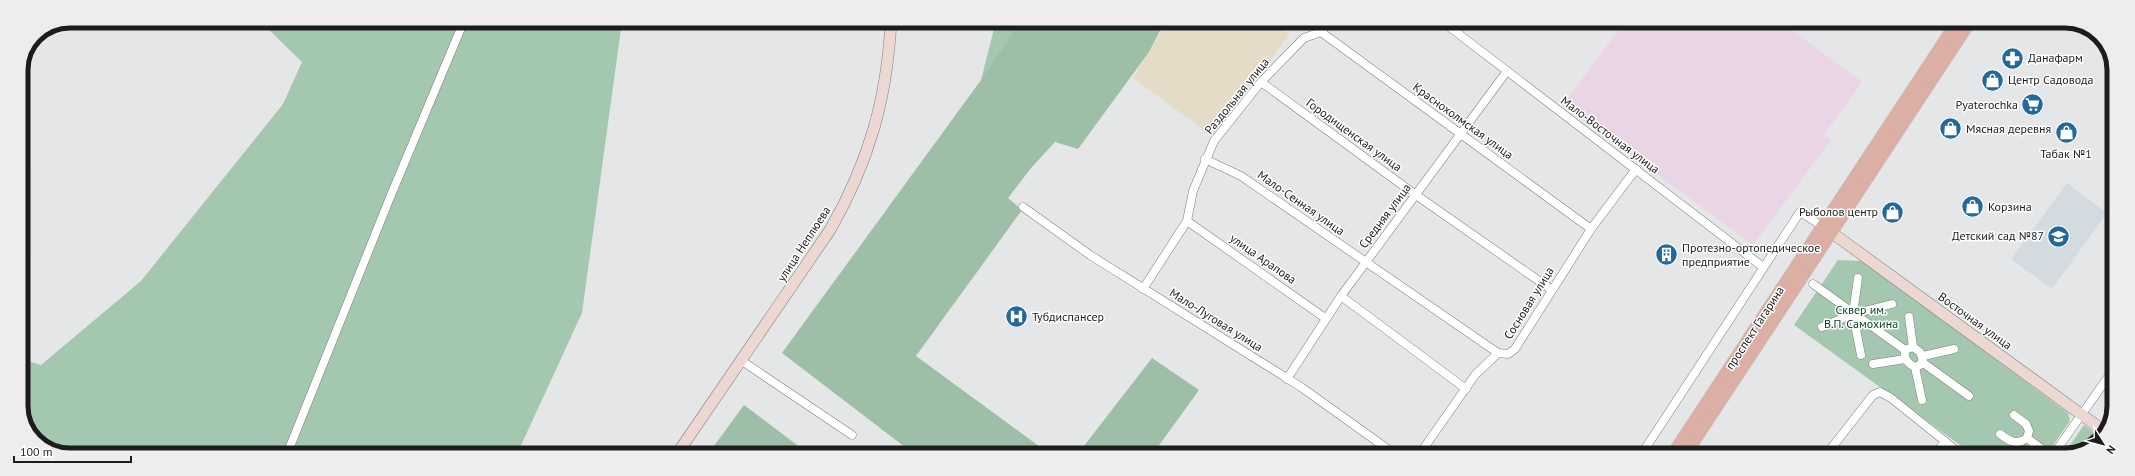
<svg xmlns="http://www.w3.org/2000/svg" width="2135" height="476" font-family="'PT Sans',sans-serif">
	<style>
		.built { fill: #d3dbe1 }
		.industrial { fill: #e4dcc6 }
		.medical { fill: #e9d5e5 }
		.green { fill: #a4c7af }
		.forest { fill: #9dbfa8 }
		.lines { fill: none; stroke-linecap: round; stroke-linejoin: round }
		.street-casing { stroke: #7d7e7f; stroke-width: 9 }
		.secondary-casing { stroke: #7d7e7f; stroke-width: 12 }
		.primary-casing { stroke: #c4c4c4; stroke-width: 13 }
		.street { stroke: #fff; stroke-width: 8 }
		.secondary { stroke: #edd7d2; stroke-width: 11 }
		.primary { stroke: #dcafa5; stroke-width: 12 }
		.labels { text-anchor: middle; stroke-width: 3; stroke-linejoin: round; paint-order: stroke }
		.poi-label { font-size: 12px; fill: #1c1c1d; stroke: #fff; text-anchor: start }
		.street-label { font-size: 12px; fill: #1c1c1d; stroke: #fff }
		.park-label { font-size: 12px; fill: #064526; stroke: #fff }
		.rim { fill: none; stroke: #1c1c1d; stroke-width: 5 }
	</style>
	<rect width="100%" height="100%" fill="#e5e6e7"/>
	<polygon class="built" points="2067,183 2107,213 2052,289 2011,259"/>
	<polygon class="industrial" points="1168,21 1269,22 1290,34 1212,136 1133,78"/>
	<polygon class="medical" points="1624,22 1781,22 1862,82 1824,135 1831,140 1753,245 1563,105"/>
	<g class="green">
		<polygon points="260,21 622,21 582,313 517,454 61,454 35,440 21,412 21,359 41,365 141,281 283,104 302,62"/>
		<polygon points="996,21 1027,21 981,80"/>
		<polygon points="1838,260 1862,261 2068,413 2070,421 2046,455 1974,455 1794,325"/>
		<polygon points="2084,425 2101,437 2097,443 2063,455"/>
	</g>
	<g class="forest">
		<polygon points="1021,21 1165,21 1149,52 1078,149 1055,142 1031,168 1008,198 1022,210 916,356 1051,455 914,454 782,353 981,80"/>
		<polygon points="1152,358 1199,390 1152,455 1077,455"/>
		<polygon points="744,405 797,445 798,454 708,454"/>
	</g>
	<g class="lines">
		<defs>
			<g id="street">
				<polyline points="1443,22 1763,267"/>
				<polyline points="1321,32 1591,229"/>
				<polyline points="1261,82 1416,195 1552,290"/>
				<polyline points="1205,159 1241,176 1498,353"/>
				<polyline points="1023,207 1090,255 1301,387 1396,455"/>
				<polyline points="1187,221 1325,318"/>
				<polyline points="1858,278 1853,314 1861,355"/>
				<path d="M 1813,284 L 1905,350 C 1904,359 1907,363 1915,367 L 1920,365 L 1923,361 L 1920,352 L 1913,347 L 1905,350"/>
				<polyline points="1143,289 1187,221 1193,191 1214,141 1261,82 1304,38 1321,32 1328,22"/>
				<polyline points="1341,296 1466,389"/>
				<polyline points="1909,317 1913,347"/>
				<polyline points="1822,327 1853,314 1892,304"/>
				<polyline points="1923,356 1954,349"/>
				<polyline points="742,361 852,435"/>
				<polyline points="1922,362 1969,396"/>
				<polyline points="1873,364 1905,359"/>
				<polyline points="1915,367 1922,400"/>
				<polyline points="1287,379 1341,296 1507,71"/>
				<polyline points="2014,415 2026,424 2029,431 2027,438 2050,455"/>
				<path d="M 2000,434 C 2009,441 2017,446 2027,438"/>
				<polyline points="1644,451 1672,454"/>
				<polyline points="287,454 391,195 464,21"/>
				<polyline points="1419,455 1475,375 1498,353 1508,354 1515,349 1591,229 1636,169"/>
				<polyline points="1641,455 1800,212 1822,226"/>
				<polyline points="1826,455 1869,400 1873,395 1880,392 1891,398 1962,455"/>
				<polyline points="1935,455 1945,441"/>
				<polyline points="2053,455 2113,370"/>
			</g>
			<g id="secondary">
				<polyline points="1831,232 2104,431"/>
				<path d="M 677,454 L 830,230 C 869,162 887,99 891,21"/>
			</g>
			<g id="primary">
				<polyline points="1672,455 1957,22"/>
				<polyline points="1685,455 1970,22"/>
			</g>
		</defs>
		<use href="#street" class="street-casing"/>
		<use href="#secondary" class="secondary-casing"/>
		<use href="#primary" class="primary-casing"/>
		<use href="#street" class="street"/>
		<use href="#secondary" class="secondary"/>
		<use href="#primary" class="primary"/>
	</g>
	<defs>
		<symbol id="pharmacy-disc" viewBox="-11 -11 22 22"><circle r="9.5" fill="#21689c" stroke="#fff"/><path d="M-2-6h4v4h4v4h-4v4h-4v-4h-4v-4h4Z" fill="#fff"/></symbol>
		<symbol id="shop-disc" viewBox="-11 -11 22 22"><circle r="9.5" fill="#21689c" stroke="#fff"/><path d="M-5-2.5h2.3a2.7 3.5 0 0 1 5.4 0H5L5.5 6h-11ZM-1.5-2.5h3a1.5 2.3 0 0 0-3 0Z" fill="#fff"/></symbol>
		<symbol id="supermarket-disc" viewBox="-11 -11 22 22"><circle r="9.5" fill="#21689c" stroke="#fff"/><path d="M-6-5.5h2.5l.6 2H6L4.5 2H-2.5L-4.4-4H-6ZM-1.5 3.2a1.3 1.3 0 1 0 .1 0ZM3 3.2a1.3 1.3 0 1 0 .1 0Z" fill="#fff"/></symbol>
		<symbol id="school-disc" viewBox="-11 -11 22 22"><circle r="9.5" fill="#21689c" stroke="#fff"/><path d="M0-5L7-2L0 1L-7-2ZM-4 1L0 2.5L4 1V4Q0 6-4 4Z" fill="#fff"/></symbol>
		<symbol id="building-disc" viewBox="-11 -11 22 22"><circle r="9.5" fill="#21689c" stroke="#fff"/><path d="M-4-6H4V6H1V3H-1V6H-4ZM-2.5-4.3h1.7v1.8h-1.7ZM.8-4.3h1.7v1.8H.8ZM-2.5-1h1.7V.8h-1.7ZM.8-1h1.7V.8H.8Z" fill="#fff"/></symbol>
		<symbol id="hospital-disc" viewBox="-11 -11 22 22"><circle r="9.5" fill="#21689c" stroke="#fff"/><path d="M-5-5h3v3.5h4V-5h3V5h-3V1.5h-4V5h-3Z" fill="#fff"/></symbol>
	</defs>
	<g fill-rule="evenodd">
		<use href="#pharmacy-disc" x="2000" y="46" width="25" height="25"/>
		<use href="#shop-disc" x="1980" y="68" width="25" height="25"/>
		<use href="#supermarket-disc" x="2020" y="92" width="25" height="25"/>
		<use href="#shop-disc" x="1938" y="116" width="25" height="25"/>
		<use href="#shop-disc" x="2054" y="120" width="25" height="25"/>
		<use href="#shop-disc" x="1960" y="194" width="25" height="25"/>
		<use href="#shop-disc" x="1880" y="200" width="25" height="25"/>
		<use href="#school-disc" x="2046" y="224" width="25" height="25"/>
		<use href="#building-disc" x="1654" y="242" width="25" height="25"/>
		<use href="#hospital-disc" x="1004" y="304" width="25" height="25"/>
	</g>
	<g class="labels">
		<g class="poi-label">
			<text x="2028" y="62">Данафарм</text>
			<text x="2008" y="84">Центр Садовода</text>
			<text x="2018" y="109" text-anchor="end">Pyaterochka</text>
			<text x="1966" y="133">Мясная деревня</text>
			<text x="2066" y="158" text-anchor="middle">Табак №1</text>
			<text x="1988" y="211">Корзина</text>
			<text x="1878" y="216" text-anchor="end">Рыболов центр</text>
			<text x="2044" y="240" text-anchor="end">Детский сад №87</text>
			<text x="1682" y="252">Протезно-ортопедическое<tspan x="1682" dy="14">предприятие</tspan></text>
			<text x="1032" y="321">Тубдиспансер</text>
		</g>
		<g class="street-label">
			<text transform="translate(1237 96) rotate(-51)" y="4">Раздольная улица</text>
			<text transform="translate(1463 121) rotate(36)" y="4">Краснохолмская улица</text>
			<text transform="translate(1354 135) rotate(36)" y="4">Городищенская улица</text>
			<text transform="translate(1610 135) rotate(37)" y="4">Мало-Восточная улица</text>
			<text transform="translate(1301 203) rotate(35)" y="4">Мало-Сенная улица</text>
			<text transform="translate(1385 216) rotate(-53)" y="4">Средняя улица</text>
			<text transform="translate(804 244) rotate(-57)" y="4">улица Неплюева</text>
			<text transform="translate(1263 259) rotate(35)" y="4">улица Арапова</text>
			<text transform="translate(1529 303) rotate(-58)" y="4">Сосновая улица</text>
			<text transform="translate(1216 320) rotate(32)" y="4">Мало-Луговая улица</text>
			<text transform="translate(1975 321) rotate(36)" y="4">Восточная улица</text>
			<text transform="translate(1755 328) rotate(-57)" y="4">проспект Гагарина</text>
		</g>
		<g class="park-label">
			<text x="1861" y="314">Сквер им.<tspan x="1861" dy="14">В.П. Самохина</tspan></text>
		</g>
	</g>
	<path d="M0 0H2135V476H0ZM70 28H2065A42 42 0 0 1 2107 70V406A42 42 0 0 1 2065 448H70A42 42 0 0 1 28 406V70A42 42 0 0 1 70 28Z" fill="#ededed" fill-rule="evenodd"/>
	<path class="rim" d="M70 28H2065A42 42 0 0 1 2107 70V406A42 42 0 0 1 2065 448H70A42 42 0 0 1 28 406V70A42 42 0 0 1 70 28Z"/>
	<g transform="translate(2103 444) rotate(126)" stroke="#ffffff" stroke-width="3" paint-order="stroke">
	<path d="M0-3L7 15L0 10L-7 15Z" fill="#1c1c1d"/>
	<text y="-6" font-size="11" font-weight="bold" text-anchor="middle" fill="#1c1c1d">N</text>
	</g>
	<path d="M14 456v6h117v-6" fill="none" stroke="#1c1c1d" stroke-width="2"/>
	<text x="20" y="456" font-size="12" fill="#1c1c1d" stroke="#ffffff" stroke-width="3" paint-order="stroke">100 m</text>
</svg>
